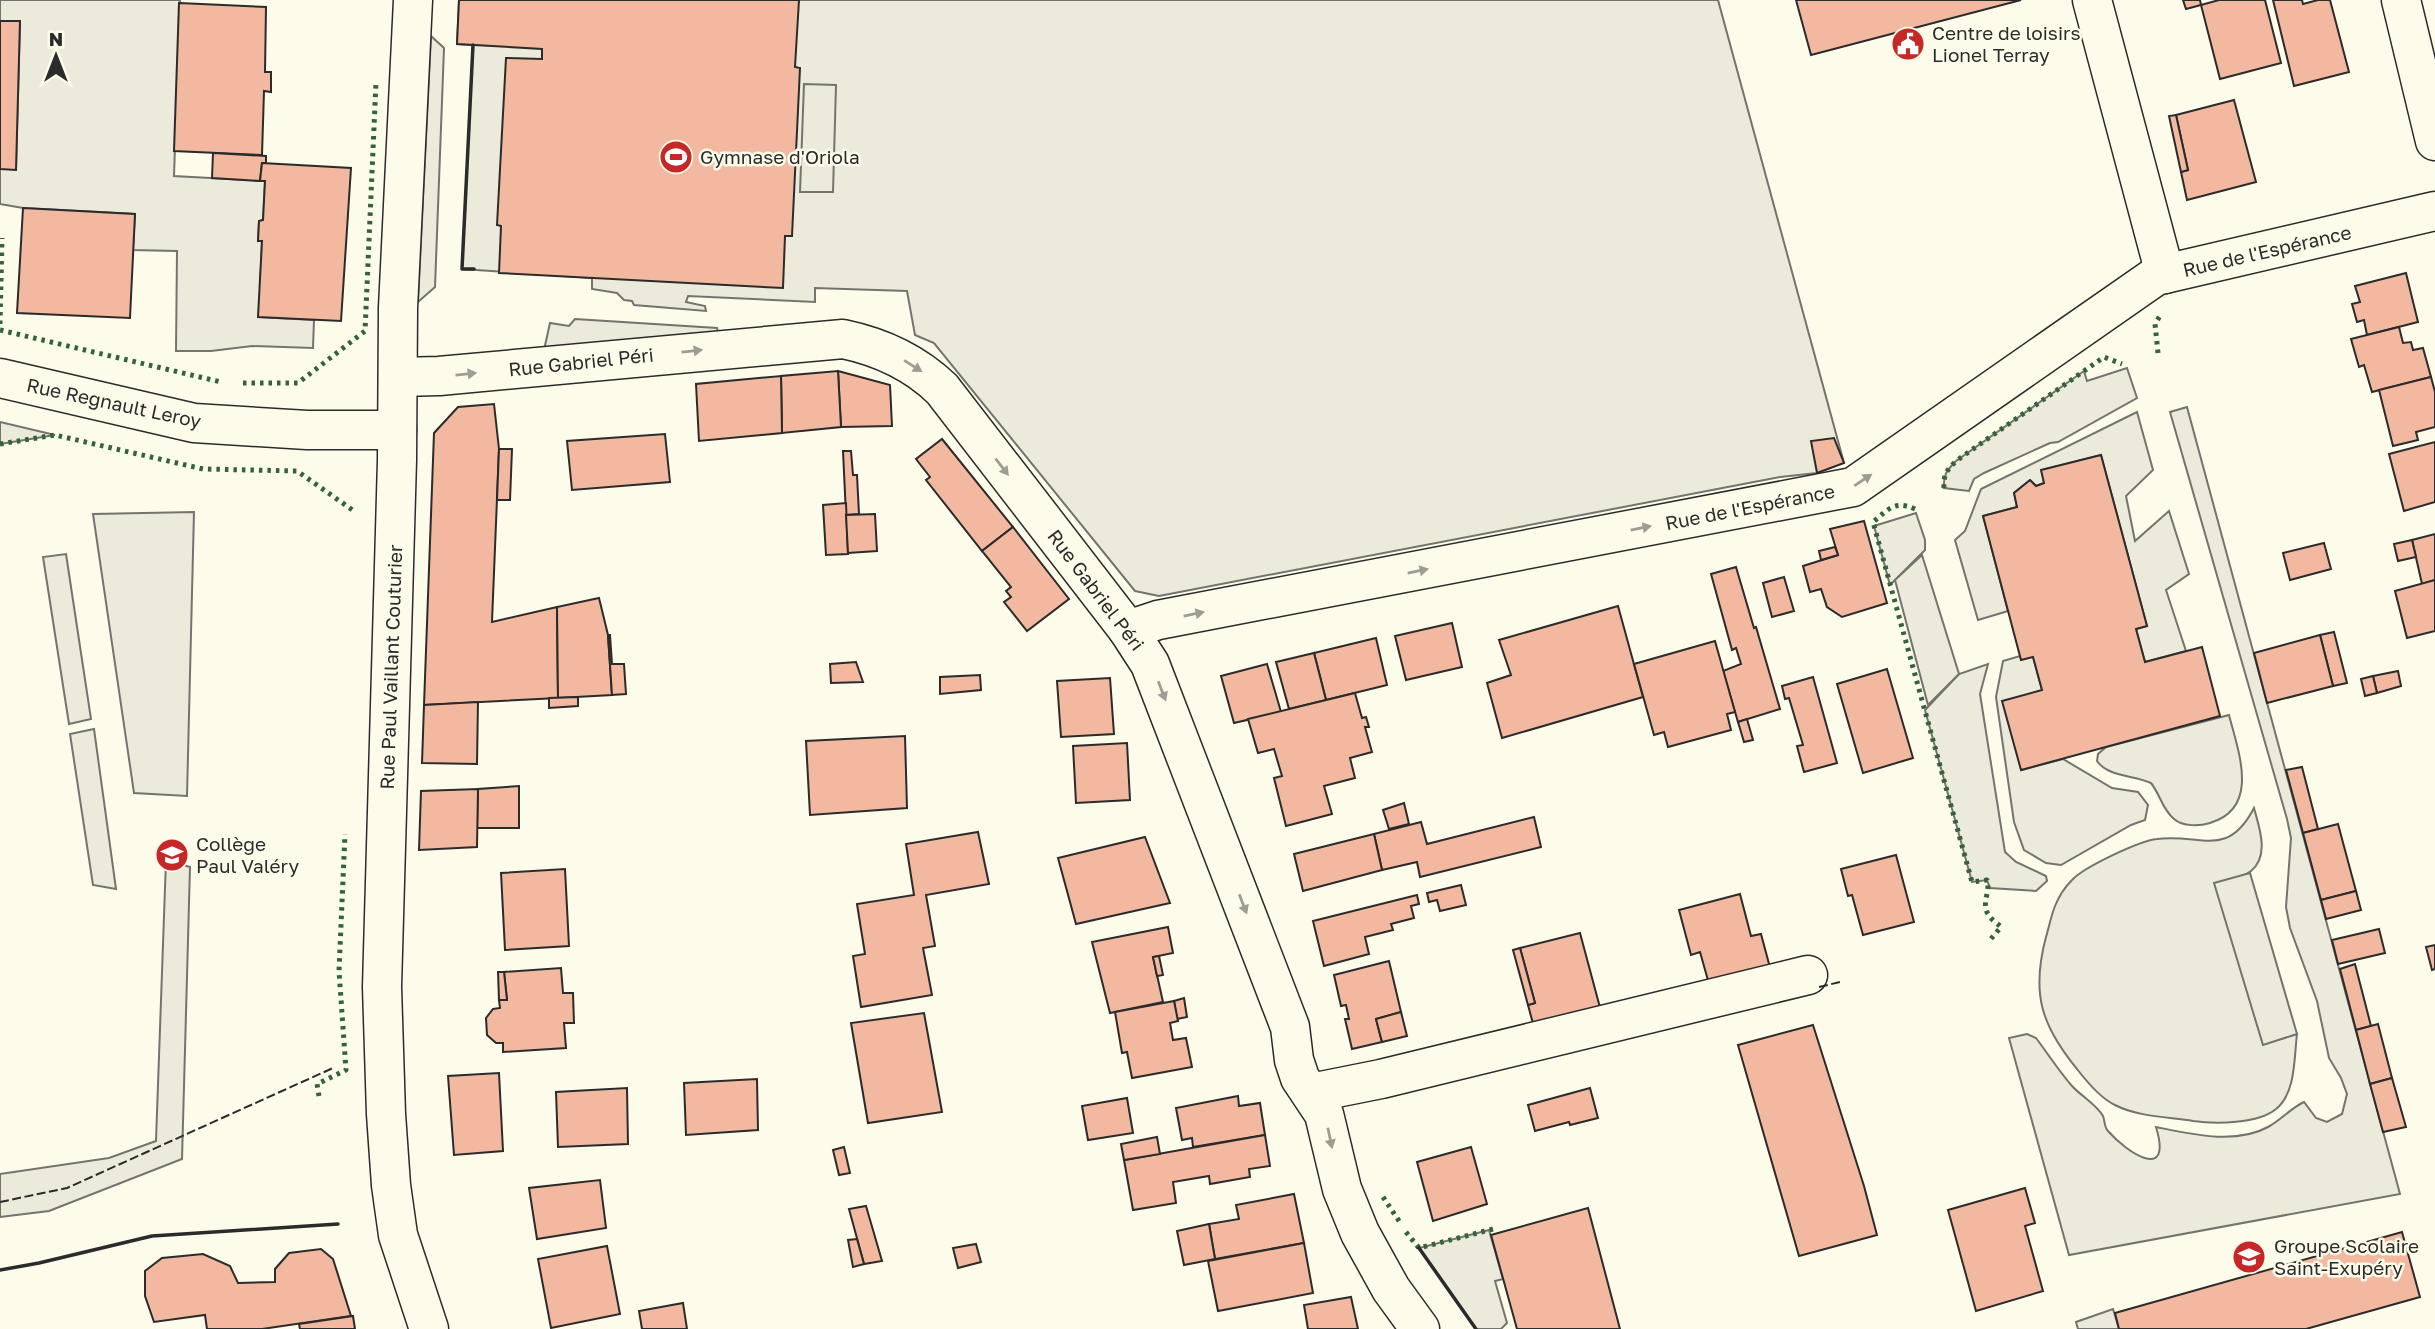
<svg xmlns="http://www.w3.org/2000/svg" width="2435" height="1329" font-family="'Golos Text',sans-serif">
	<style>
		.green { fill: #ecebdb; stroke: #74746e; stroke-width: 2 }
		.parking { fill: #eceadb; stroke: #74746e; stroke-width: 2 }
		.building { fill: #f2b8a0; stroke: #2b2b2b; stroke-width: 2 }
		.lines { fill: none; stroke-linecap: round; stroke-linejoin: round }
		.minor-casing { stroke: #2b2b2b; stroke-width: 41 }
		.minor { stroke: #fdfbea; stroke-width: 38 }
		.hedge { stroke: #34623c; stroke-width: 5; stroke-dasharray: 3.5 5; stroke-linecap: butt }
		.fence { stroke: #2b2b2b; stroke-width: 2; stroke-dasharray: 9 3.5; stroke-linecap: butt }
		.wall { stroke: #2b2b2b; stroke-width: 3.5 }
		.oneway { fill: #9e9d94 }
		.labels { text-anchor: middle; stroke-width: 5; stroke-linejoin: round; paint-order: stroke }
		.poi-label { font-size: 19px; fill: #2b2b2b; stroke: #fdfbea; text-anchor: start }
		.street-label { font-size: 19px; fill: #2b2b2b; stroke: #fdfbea }
	</style>
	<rect width="100%" height="100%" fill="#fdfbea"/>
	<g class="green">
		<polygon points="459,0 1718,0 1844,463 1817,473 1780,477 1159,596 1135,591 934,343 915,335 907,291 815,288 815,302 688,296 686,302 705,306 706,311 634,305 632,301 624,300 617,293 592,289 592,278 462,269 473,45 457,44"/>
		<polygon points="575,319 717,328 719,335 544,350 550,323 569,326"/>
		<path d="M 2127,368 L 2137,398 L 2058,442 L 2050,443 L 1984,473 L 1974,479 L 1969,491 L 1944,488 C 1943,475 1947,470 1956,461 L 2084,371 L 2087,381 Z"/>
		<path d="M 2187,407 L 2400,1194 L 2069,1255 L 2009,1038 L 2027,1034 L 2036,1038 C 2048,1054 2059,1071 2072,1086 C 2081,1096 2096,1104 2103,1116 C 2105,1121 2104,1127 2108,1131 C 2127,1153 2173,1183 2156,1127 C 2191,1134 2235,1145 2268,1127 C 2281,1120 2291,1108 2304,1102 L 2316,1118 L 2327,1122 L 2342,1114 L 2347,1094 L 2341,1078 L 2329,1058 L 2317,1001 L 2290,928 L 2286,907 L 2291,838 L 2287,819 L 2170,412 Z"/>
		<polygon points="2137,412 2153,470 2126,496 2135,541 2169,511 2189,574 2166,590 2186,651 2145,662 2136,629 2147,626 2101,455 2042,470 2044,483 2036,486 2030,480 2014,493 2017,507 1983,516 2008,611 1978,620 1955,540 1965,531 1981,489"/>
		<polygon points="194,512 187,796 134,793 93,514"/>
		<polygon points="1916,513 1925,540 1925,550 1890,585 1874,526"/>
		<polygon points="66,554 91,719 69,724 43,557"/>
		<polygon points="2020,656 2033,657 2042,690 2022,770 2063,759 2112,788 2138,792 2148,805 2145,820 2131,825 2061,865 2046,863 2024,850 2014,822 1996,697 2003,661"/>
		<polygon points="1988,664 1980,694 2005,852 2016,862 2046,876 2047,881 2036,891 1990,888 1987,880 1972,882 1925,710 1959,674"/>
		<path d="M 2229,715 C 2238,751 2261,808 2210,823 C 2200,826 2183,827 2174,819 C 2162,809 2160,794 2151,783 C 2134,775 2108,777 2097,761 L 2098,754 L 2106,747 Z"/>
		<polygon points="94,729 116,889 93,885 70,734"/>
		<path d="M 2254,808 C 2259,827 2270,855 2251,871 C 2243,878 2225,880 2215,883 L 2263,1044 L 2297,1034 C 2294,1058 2296,1093 2276,1109 C 2258,1124 2215,1124 2193,1121 C 2169,1117 2138,1117 2115,1105 C 2100,1098 2087,1082 2077,1069 C 2041,1025 2031,993 2046,937 C 2049,927 2051,916 2055,906 C 2059,896 2064,888 2072,880 C 2084,867 2139,841 2157,839 C 2200,833 2227,860 2254,808 Z"/>
		<polygon points="166,860 190,867 182,1159 49,1211 0,1217 0,1174 109,1158 156,1141"/>
		<polygon points="1489,1230 1503,1279 1495,1281 1507,1323 1501,1329 1476,1329 1419,1248"/>
		<polygon points="2113,1309 2119,1329 2078,1329 2076,1322"/>
	</g>
	<g class="parking">
		<polygon points="0,0 180,0 174,176 265,181 263,220 259,221 258,241 262,241 259,317 314,320 313,348 252,346 211,351 176,351 177,251 133,250 135,214 23,208 0,204 0,169 16,169 20,22 0,21"/>
		<polygon points="431,36 444,48 435,287 418,302"/>
		<polygon points="804,84 836,85 833,192 800,192"/>
		<polygon points="0,422 55,435 0,444"/>
		<polygon points="1922,555 1959,674 1928,705 1895,580"/>
		<polygon points="2250,873 2297,1034 2263,1045 2214,883"/>
	</g>
	<g class="building">
		<polygon points="459,0 799,0 795,67 800,68 792,236 785,236 783,288 499,273 501,226 497,225 506,58 542,59 542,49 457,44"/>
		<polygon points="1796,0 2021,0 1811,55"/>
		<polygon points="2183,0 2200,0 2201,5 2186,9"/>
		<polygon points="2219,0 2265,0 2281,63 2220,79 2201,5"/>
		<polygon points="2273,0 2302,0 2303,4 2318,0 2330,0 2349,72 2294,86"/>
		<polygon points="179,3 266,7 265,72 271,72 271,92 264,91 262,155 174,151"/>
		<polygon points="0,21 20,21 16,170 0,169"/>
		<polygon points="2234,100 2256,182 2187,200 2181,172 2188,170 2176,115"/>
		<polygon points="2176,115 2188,170 2181,172 2169,116"/>
		<polygon points="213,153 266,156 266,163 262,163 260,181 212,178"/>
		<polygon points="262,163 351,168 341,321 258,317 262,241 258,241 259,221 263,220 265,181 260,181"/>
		<polygon points="23,208 135,214 130,318 17,313"/>
		<polygon points="2406,273 2418,322 2367,335 2364,320 2357,322 2352,304 2360,302 2355,286"/>
		<polygon points="2399,327 2403,343 2411,342 2413,350 2423,348 2431,377 2372,392 2364,365 2359,367 2351,339"/>
		<polygon points="838,371 890,385 892,426 841,427"/>
		<polygon points="838,371 841,427 782,433 781,376"/>
		<polygon points="781,376 782,433 699,441 696,384"/>
		<polygon points="2431,377 2435,392 2435,427 2416,432 2418,440 2393,446 2379,390"/>
		<polygon points="494,404 499,449 492,622 557,607 558,698 424,705 434,433 458,407"/>
		<polygon points="665,434 670,482 572,490 567,441"/>
		<polygon points="1834,438 1844,463 1817,473 1811,441"/>
		<polygon points="942,439 1013,527 982,551 926,480 930,477 916,459"/>
		<polygon points="2435,442 2435,502 2404,511 2389,454"/>
		<polygon points="499,449 512,449 510,500 497,500"/>
		<polygon points="843,451 851,451 853,475 857,475 859,514 846,515"/>
		<polygon points="2101,455 2147,626 2136,629 2145,662 2202,647 2220,716 2021,770 2002,701 2042,690 2033,657 2021,660 1983,516 2017,507 2014,493 2030,480 2036,486 2044,483 2041,470"/>
		<polygon points="846,503 848,554 826,555 823,505"/>
		<polygon points="875,514 877,551 848,553 846,515"/>
		<polygon points="1864,521 1887,603 1842,617 1827,607 1821,589 1810,592 1803,566 1838,555 1830,529"/>
		<polygon points="1013,527 1069,599 1027,631 1004,602 1011,597 1006,591 1011,587 982,551"/>
		<polygon points="2435,534 2435,580 2422,584 2412,540"/>
		<polygon points="2412,540 2416,557 2398,561 2394,544"/>
		<polygon points="2324,543 2331,569 2290,580 2283,553"/>
		<polygon points="1835,547 1838,555 1821,560 1819,551"/>
		<polygon points="1736,567 1754,628 1756,627 1780,709 1738,722 1723,671 1741,664 1736,648 1732,650 1711,574"/>
		<polygon points="1784,577 1794,611 1772,617 1763,583"/>
		<polygon points="2435,580 2435,631 2407,638 2395,591"/>
		<polygon points="599,598 608,635 612,695 558,698 557,607"/>
		<polygon points="1618,606 1643,697 1502,738 1487,683 1511,675 1499,640"/>
		<polygon points="1452,623 1462,667 1406,680 1395,636"/>
		<polygon points="2334,632 2347,683 2333,686 2320,635"/>
		<polygon points="608,635 610,635 612,664 624,664 626,694 612,695"/>
		<polygon points="2320,635 2333,686 2267,703 2254,653"/>
		<polygon points="1376,638 1387,685 1326,700 1314,653"/>
		<polygon points="1715,641 1735,712 1727,714 1731,730 1668,747 1664,732 1654,735 1634,664"/>
		<polygon points="1314,653 1326,700 1289,709 1276,662"/>
		<polygon points="856,662 863,682 831,683 830,664"/>
		<polygon points="1267,664 1281,712 1234,723 1221,676"/>
		<polygon points="1887,669 1913,758 1863,773 1837,684"/>
		<polygon points="2398,671 2401,686 2377,693 2373,676"/>
		<polygon points="980,675 981,690 940,694 940,677"/>
		<polygon points="2373,676 2377,693 2365,696 2361,679"/>
		<polygon points="1813,677 1837,763 1804,772 1797,746 1803,745 1789,698 1785,699 1782,686"/>
		<polygon points="1110,678 1114,734 1061,737 1057,681"/>
		<polygon points="1355,693 1362,718 1366,717 1369,727 1365,727 1372,752 1350,758 1355,778 1324,786 1332,814 1286,826 1274,778 1282,776 1274,749 1258,753 1248,719"/>
		<polygon points="578,697 578,706 549,708 549,698"/>
		<polygon points="478,702 477,764 422,763 424,705"/>
		<polygon points="1747,719 1753,740 1744,742 1738,722"/>
		<polygon points="905,736 907,808 810,815 806,741"/>
		<polygon points="1127,743 1130,800 1076,803 1073,746"/>
		<polygon points="2302,767 2318,829 2303,833 2286,770"/>
		<polygon points="519,786 519,828 477,828 478,789"/>
		<polygon points="478,789 477,847 419,850 421,791"/>
		<polygon points="1404,803 1409,824 1389,829 1383,810"/>
		<polygon points="1534,817 1541,847 1420,877 1417,862 1382,870 1374,834 1421,822 1427,844"/>
		<polygon points="2338,824 2356,891 2321,900 2303,833"/>
		<polygon points="978,832 989,884 926,895 935,946 923,948 932,995 861,1007 853,956 865,954 857,904 914,895 906,844"/>
		<polygon points="1374,834 1382,870 1303,891 1294,854"/>
		<polygon points="1145,837 1170,903 1076,924 1058,858"/>
		<polygon points="1896,855 1914,922 1863,935 1852,895 1848,896 1841,869"/>
		<polygon points="565,869 569,946 505,950 501,873"/>
		<polygon points="1461,885 1466,905 1440,911 1437,900 1429,902 1427,893"/>
		<polygon points="2356,891 2361,910 2326,919 2321,900"/>
		<polygon points="1740,894 1751,936 1761,934 1772,975 1711,991 1700,952 1691,955 1679,910"/>
		<polygon points="1417,895 1419,904 1411,906 1414,918 1391,924 1393,930 1365,937 1369,954 1324,966 1313,921"/>
		<polygon points="1168,927 1173,953 1153,957 1163,1002 1110,1013 1092,942"/>
		<polygon points="2379,929 2385,953 2338,964 2332,940"/>
		<polygon points="1580,933 1602,1015 1535,1031 1528,1005 1535,1003 1520,948"/>
		<polygon points="2435,945 2435,969 2432,970 2426,947"/>
		<polygon points="1520,948 1535,1003 1528,1005 1513,950"/>
		<polygon points="1159,956 1163,975 1157,976 1153,957"/>
		<polygon points="1389,961 1401,1012 1376,1019 1382,1042 1352,1049 1345,1019 1349,1019 1346,1005 1341,1006 1334,975"/>
		<polygon points="2355,964 2371,1026 2356,1030 2340,969"/>
		<polygon points="561,968 563,993 573,993 574,1023 564,1023 566,1048 503,1052 503,1043 496,1043 487,1035 486,1018 493,1009 500,1008 499,1000 507,1000 504,972"/>
		<polygon points="498,972 504,972 507,1000 499,1000"/>
		<polygon points="1184,998 1187,1017 1177,1019 1174,1001"/>
		<polygon points="1174,1001 1178,1021 1170,1023 1173,1040 1186,1038 1192,1067 1132,1078 1127,1052 1122,1053 1115,1012"/>
		<polygon points="1401,1012 1407,1036 1382,1042 1376,1019"/>
		<polygon points="924,1013 942,1112 868,1123 851,1023"/>
		<polygon points="2378,1024 2392,1078 2370,1084 2356,1030"/>
		<polygon points="1813,1025 1864,1186 1877,1235 1799,1256 1738,1045"/>
		<polygon points="499,1073 503,1151 454,1155 448,1076"/>
		<polygon points="2392,1078 2406,1127 2383,1132 2370,1084"/>
		<polygon points="757,1079 758,1130 686,1135 684,1083"/>
		<polygon points="627,1088 628,1144 558,1147 556,1092"/>
		<polygon points="1590,1088 1598,1118 1570,1125 1569,1122 1535,1131 1528,1105"/>
		<polygon points="1238,1096 1239,1106 1260,1103 1265,1135 1193,1147 1192,1138 1182,1140 1176,1108"/>
		<polygon points="1127,1098 1133,1133 1088,1140 1082,1106"/>
		<polygon points="1265,1135 1270,1166 1249,1169 1250,1177 1210,1184 1209,1176 1173,1182 1176,1203 1133,1210 1124,1160"/>
		<polygon points="1157,1137 1160,1154 1124,1160 1121,1144"/>
		<polygon points="844,1147 850,1173 839,1175 833,1150"/>
		<polygon points="1471,1147 1487,1204 1433,1221 1417,1162"/>
		<polygon points="600,1180 606,1228 537,1239 529,1188"/>
		<polygon points="2025,1188 2035,1223 2025,1226 2043,1291 1976,1311 1948,1210"/>
		<polygon points="1294,1194 1304,1243 1215,1259 1209,1224 1239,1219 1236,1205"/>
		<polygon points="866,1206 882,1261 864,1264 849,1209"/>
		<polygon points="1588,1208 1620,1329 1517,1329 1491,1235"/>
		<polygon points="1209,1224 1215,1259 1184,1265 1177,1231"/>
		<polygon points="2402,1232 2420,1297 2306,1329 2119,1329 2115,1313"/>
		<polygon points="857,1239 864,1264 853,1267 848,1240"/>
		<polygon points="1304,1243 1313,1293 1218,1311 1208,1261"/>
		<polygon points="976,1244 981,1262 958,1268 953,1248"/>
		<polygon points="607,1246 620,1314 551,1328 538,1259"/>
		<polygon points="321,1249 333,1259 351,1316 262,1329 207,1329 205,1315 154,1322 145,1296 145,1271 162,1258 203,1254 230,1266 238,1283 275,1282 275,1269 289,1253"/>
		<polygon points="1351,1297 1358,1329 1308,1329 1304,1305"/>
		<polygon points="683,1303 687,1329 642,1329 639,1311"/>
		<polygon points="353,1316 355,1329 300,1329 299,1324"/>
	</g>
	<g class="lines">
		<defs>
			<g id="minor">
				<polyline points="413,0 398,308 397,460 382,987 386,1114 391,1185 398,1235 429,1329"/>
				<polyline points="2092,0 2165,274"/>
				<polyline points="2401,0 2435,141"/>
				<path d="M 398,377 L 439,376 L 843,339 C 881,347 914,362 942,389 L 1128,630 L 1150,664 L 1290,1027 L 1294,1060 L 1300,1078 L 1324,1114 L 1342,1189 L 1360,1233 L 1391,1289 L 1420,1329"/>
				<polyline points="0,378 194,423 307,430 397,430"/>
				<polyline points="1128,630 1158,620 1853,487 2156,276 2435,211"/>
				<polyline points="1311,1093 1381,1079 1808,975"/>
			</g>
		</defs>
		<use href="#minor" class="minor-casing"/>
		<use href="#minor" class="minor"/>
		<g class="hedge">
			<polyline points="0,324 2,238"/>
			<polyline points="0,330 221,382"/>
			<polyline points="2158,353 2155,324 2161,314"/>
			<polyline points="243,383 298,383 365,331 376,82"/>
			<polyline points="0,444 55,435 203,469 297,471 354,511"/>
			<path d="M 1944,488 C 1943,475 1947,470 1956,461 L 2084,371 L 2104,357 L 2122,364"/>
			<path d="M 1915,509 C 1894,500 1889,509 1873,522 L 1972,882 L 1987,880 C 1991,891 1981,903 1988,914 C 1990,919 1997,923 2001,927 L 1990,940"/>
			<polyline points="319,1096 317,1084 346,1070 339,971 345,834"/>
			<polyline points="1383,1197 1401,1224"/>
			<polyline points="1406,1232 1419,1248 1493,1229"/>
		</g>
		<g class="fence">
			<polyline points="1819,987 1840,982"/>
			<polyline points="0,1202 67,1188 333,1068"/>
		</g>
		<g class="wall">
			<polyline points="473,45 462,269 474,269"/>
			<polyline points="1419,1248 1476,1329"/>
			<polyline points="0,1270 39,1263 152,1236 338,1224"/>
		</g>
	</g>
	<defs><path id="oneway-solid" d="M-6-.8H1V-3.2L6.5 0L1 3.2V.8H-6Z" transform="scale(1.75)"/></defs>
	<g class="oneway">
		<use href="#oneway-solid" transform="translate(692 351) rotate(-6)"/>
		<use href="#oneway-solid" transform="translate(913 366) rotate(32)"/>
		<use href="#oneway-solid" transform="translate(466 374) rotate(-6)"/>
		<use href="#oneway-solid" transform="translate(1002 467) rotate(52)"/>
		<use href="#oneway-solid" transform="translate(1863 480) rotate(-34)"/>
		<use href="#oneway-solid" transform="translate(1641 528) rotate(-11)"/>
		<use href="#oneway-solid" transform="translate(1418 571) rotate(-11)"/>
		<use href="#oneway-solid" transform="translate(1194 614) rotate(-11)"/>
		<use href="#oneway-solid" transform="translate(1162 691) rotate(69)"/>
		<use href="#oneway-solid" transform="translate(1243 904) rotate(69)"/>
		<use href="#oneway-solid" transform="translate(1330 1138) rotate(78)"/>
	</g>
	<defs>
		<symbol id="civic-disc" viewBox="-11 -11 22 22"><circle r="9.5" fill="#c62828" stroke="#fdfbea"/><path d="M-.6-6.5H3V-4.5H.6V-3L4-1V1h2V6H-6V1h2V-1L-.6-3ZM-1.2 2.5V6h2.4V2.5Z" fill="#fff"/></symbol>
		<symbol id="stadium-disc" viewBox="-11 -11 22 22"><circle r="9.5" fill="#c62828" stroke="#fdfbea"/><path d="M0-5a6.5 5 0 1 0 0 10a6.5 5 0 1 0 0-10ZM-3.5-1.8h7v3.6h-7Z" fill="#fff"/></symbol>
		<symbol id="school-disc" viewBox="-11 -11 22 22"><circle r="9.5" fill="#c62828" stroke="#fdfbea"/><path d="M0-5L7-2L0 1L-7-2ZM-4 1L0 2.5L4 1V4Q0 6-4 4Z" fill="#fff"/></symbol>
	</defs>
	<g fill-rule="evenodd">
		<use href="#civic-disc" x="1889" y="25" width="38" height="38"/>
		<use href="#stadium-disc" x="657" y="138" width="38" height="38"/>
		<use href="#school-disc" x="153" y="836" width="38" height="38"/>
		<use href="#school-disc" x="2230" y="1238" width="38" height="38"/>
	</g>
	<g class="labels">
		<g class="poi-label">
			<text x="1932" y="40">Centre de loisirs<tspan x="1932" dy="22">Lionel Terray</tspan></text>
			<text x="700" y="164">Gymnase d'Oriola</text>
			<text x="196" y="851">Collège<tspan x="196" dy="22">Paul Valéry</tspan></text>
			<text x="2274" y="1253">Groupe Scolaire<tspan x="2274" dy="22">Saint-Exupéry</tspan></text>
		</g>
		<g class="street-label">
			<text transform="translate(2267 251) rotate(-13)" y="7">Rue de l'Espérance</text>
			<text transform="translate(581 362) rotate(-6)" y="7">Rue Gabriel Péri</text>
			<text transform="translate(114 403) rotate(12)" y="7">Rue Regnault Leroy</text>
			<text transform="translate(1750 507) rotate(-11)" y="7">Rue de l'Espérance</text>
			<text transform="translate(1096 590) rotate(53)" y="7">Rue Gabriel Péri</text>
			<text transform="translate(391 667) rotate(-88)" y="7">Rue Paul Vaillant Couturier</text>
		</g>
	</g>
	<g transform="translate(56 56)" stroke="#fdfbea" stroke-width="5" paint-order="stroke">
	<path d="M0-5L12 26L0 18L-12 26Z" fill="#2b2b2b"/>
	<text y="-10" font-size="19" font-weight="bold" text-anchor="middle" fill="#2b2b2b">N</text>
	</g>
</svg>
